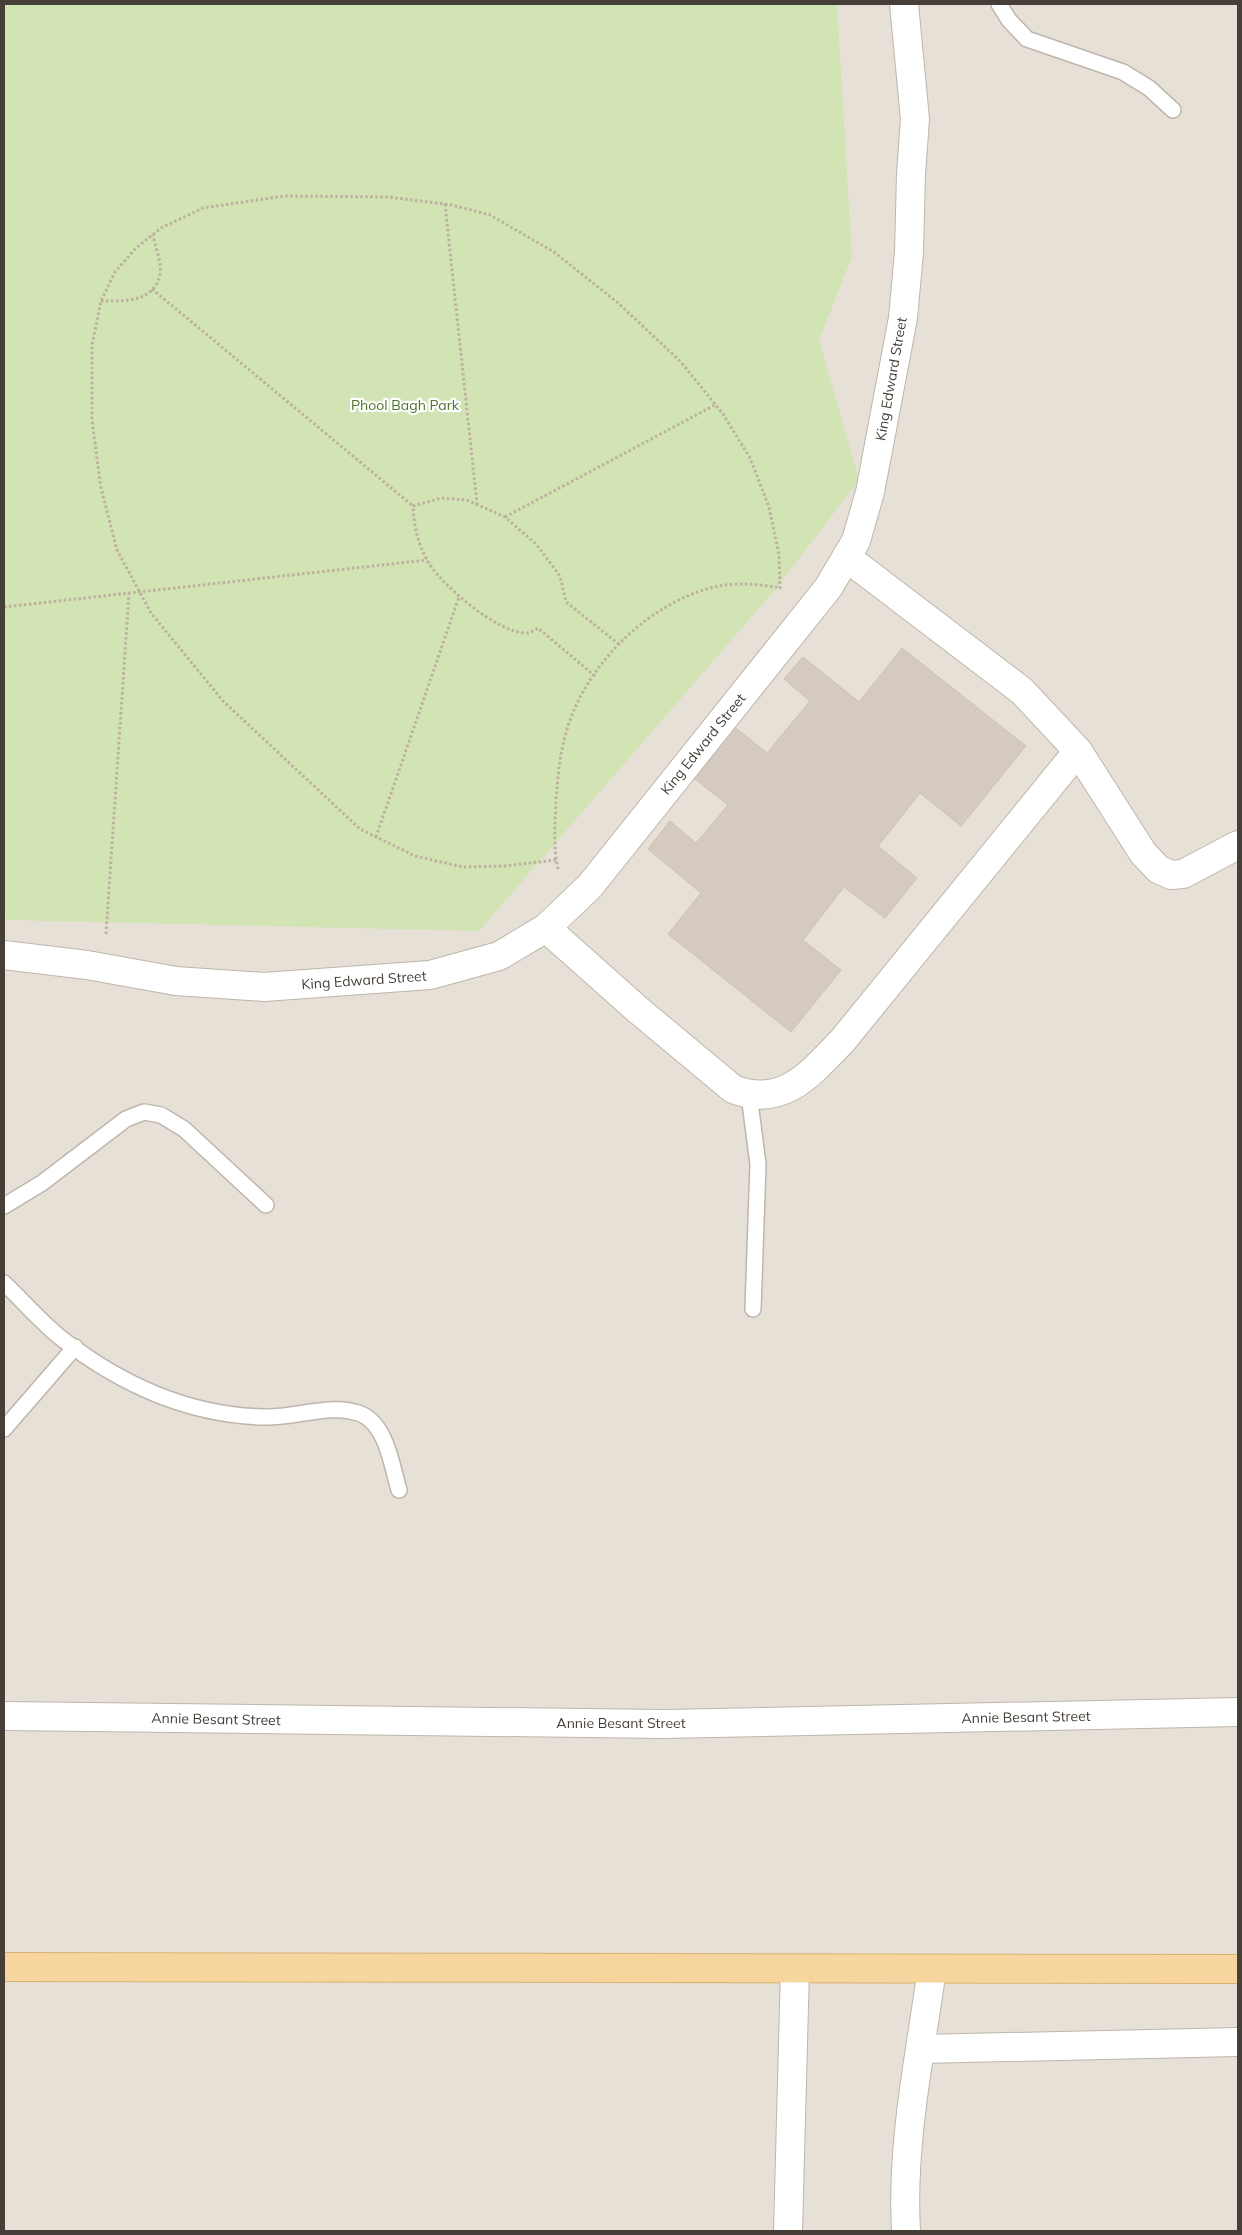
<svg xmlns="http://www.w3.org/2000/svg" width="1242" height="2235" font-family="Mulish,sans-serif">
	<style>
		.residential { fill: #e6e0d7 }
		.green { fill: #d2e4b4 }
		.building { fill: #d4cabf; stroke: #cec1b2 }
		.lines { fill: none; stroke-linecap: round; stroke-linejoin: round }
		.lane-casing { stroke: #beb6ac; stroke-width: 18 }
		.street-casing { stroke: #beb6ac; stroke-width: 30 }
		.primary-casing { stroke: #dab26f; stroke-width: 30 }
		.path { stroke: #beb09e; stroke-width: 3; stroke-dasharray: 2.5 2.5; stroke-linecap: butt }
		.lane { stroke: #fff; stroke-width: 15 }
		.street { stroke: #fff; stroke-width: 28 }
		.primary { stroke: #f6d69e; stroke-width: 28 }
		.labels { text-anchor: middle; stroke-width: 4.5; stroke-linejoin: round; paint-order: stroke }
		.street-label { font-size: 14px; fill: #463f37; stroke: #fff }
		.park-label { font-size: 14px; fill: #4e732f; stroke: #fff }
	</style>
	<rect width="100%" height="100%" fill="#f3efe8"/>
	<rect class="residential" x="4" y="4" width="1234" height="2227"/>
	<polygon class="green" points="4,4 837,4 852,257 819,340 859,480 774,591 479,931 8,920 4,917"/>
	<polygon class="building" points="902,648 1026,746 961,826 920,793 878,846 917,878 885,918 844,887 803,940 841,970 791,1032 668,934 701,893 648,849 670,821 696,843 728,805 690,775 732,725 767,753 810,701 784,679 803,657 859,702"/>
	<g class="lines">
		<defs>
			<g id="lane">
				<polyline points="999,4 1009,20 1027,39 1123,72 1149,88 1173,110"/>
				<polyline points="749,1095 758,1164 753,1309"/>
				<polyline points="4,1206 42,1183 126,1119 144,1112 161,1115 184,1129 266,1205"/>
				<path d="M 4,1283 C 23,1301 41,1322 61,1338 C 120,1384 188,1415 263,1417 C 294,1419 331,1402 361,1414 C 387,1425 392,1467 399,1490"/>
				<polyline points="4,1429 75,1347"/>
			</g>
			<g id="street">
				<polyline points="846,557 1022,691 1078,751 1143,853 1158,869 1171,875 1183,874 1238,845"/>
				<path d="M 546,928 L 637,1009 L 733,1089 C 783,1109 811,1073 843,1040 L 1078,751"/>
				<polyline points="4,955 87,965 176,981 264,987 430,975 499,956 546,928 590,886 828,588 856,541 870,492 903,318 909,252 911,174 915,119 904,4"/>
				<polyline points="4,1716 664,1724 1238,1712"/>
				<polyline points="921,2049 1238,2042"/>
				<polyline points="788,2231 795,1969"/>
				<path d="M 906,2231 C 901,2144 920,2055 932,1969"/>
			</g>
			<polyline id="primary" points="4,1967 1238,1969"/>
		</defs>
		<use href="#lane" class="lane-casing"/>
		<use href="#street" class="street-casing"/>
		<use href="#primary" class="primary-casing"/>
		<g class="path">
			<polyline points="445,204 477,504"/>
			<polyline points="152,289 413,506"/>
			<path d="M 101,301 C 124,301 154,303 160,274 C 162,263 155,246 153,235"/>
			<polyline points="505,517 715,405"/>
			<polyline points="4,607 427,560"/>
			<path d="M 595,676 L 538,628 C 535,630 530,633 527,633 C 498,634 438,583 426,558 C 417,541 414,525 413,506 L 441,498 L 467,500 L 505,517 L 536,544 L 560,576 L 566,602 L 620,645"/>
			<polyline points="376,837 459,597"/>
			<polyline points="556,860 504,866 463,867 415,856 360,829 223,701 151,613 117,550 101,488 92,421 92,345 101,301 115,272 136,248 161,228 203,208 284,196 388,197 452,205 490,215 554,252 617,302 681,362 723,414 750,458 769,507 779,555 780,588"/>
			<path d="M 558,869 C 553,848 555,822 556,801 C 558,775 560,750 568,726 C 588,663 649,603 714,587 C 734,582 761,584 781,588"/>
			<polyline points="106,934 129,593"/>
		</g>
		<use href="#lane" class="lane"/>
		<use href="#street" class="street"/>
		<use href="#primary" class="primary"/>
	</g>
	<g class="labels">
		<g class="street-label">
			<text transform="translate(891 379) rotate(-80)" y="5">King Edward Street</text>
			<text transform="translate(703 744) rotate(-51)" y="5">King Edward Street</text>
			<text transform="translate(364 980) rotate(-4)" y="5">King Edward Street</text>
			<text transform="translate(1026 1717) rotate(-1)" y="5">Annie Besant Street</text>
			<text transform="translate(216 1719) rotate(1)" y="5">Annie Besant Street</text>
			<text x="621" y="1728">Annie Besant Street</text>
		</g>
		<g class="park-label">
			<text x="405" y="410">Phool Bagh Park</text>
		</g>
	</g>
	<rect width="1242" height="2235" fill="none" stroke="#463f37" stroke-width="10"/>
</svg>
